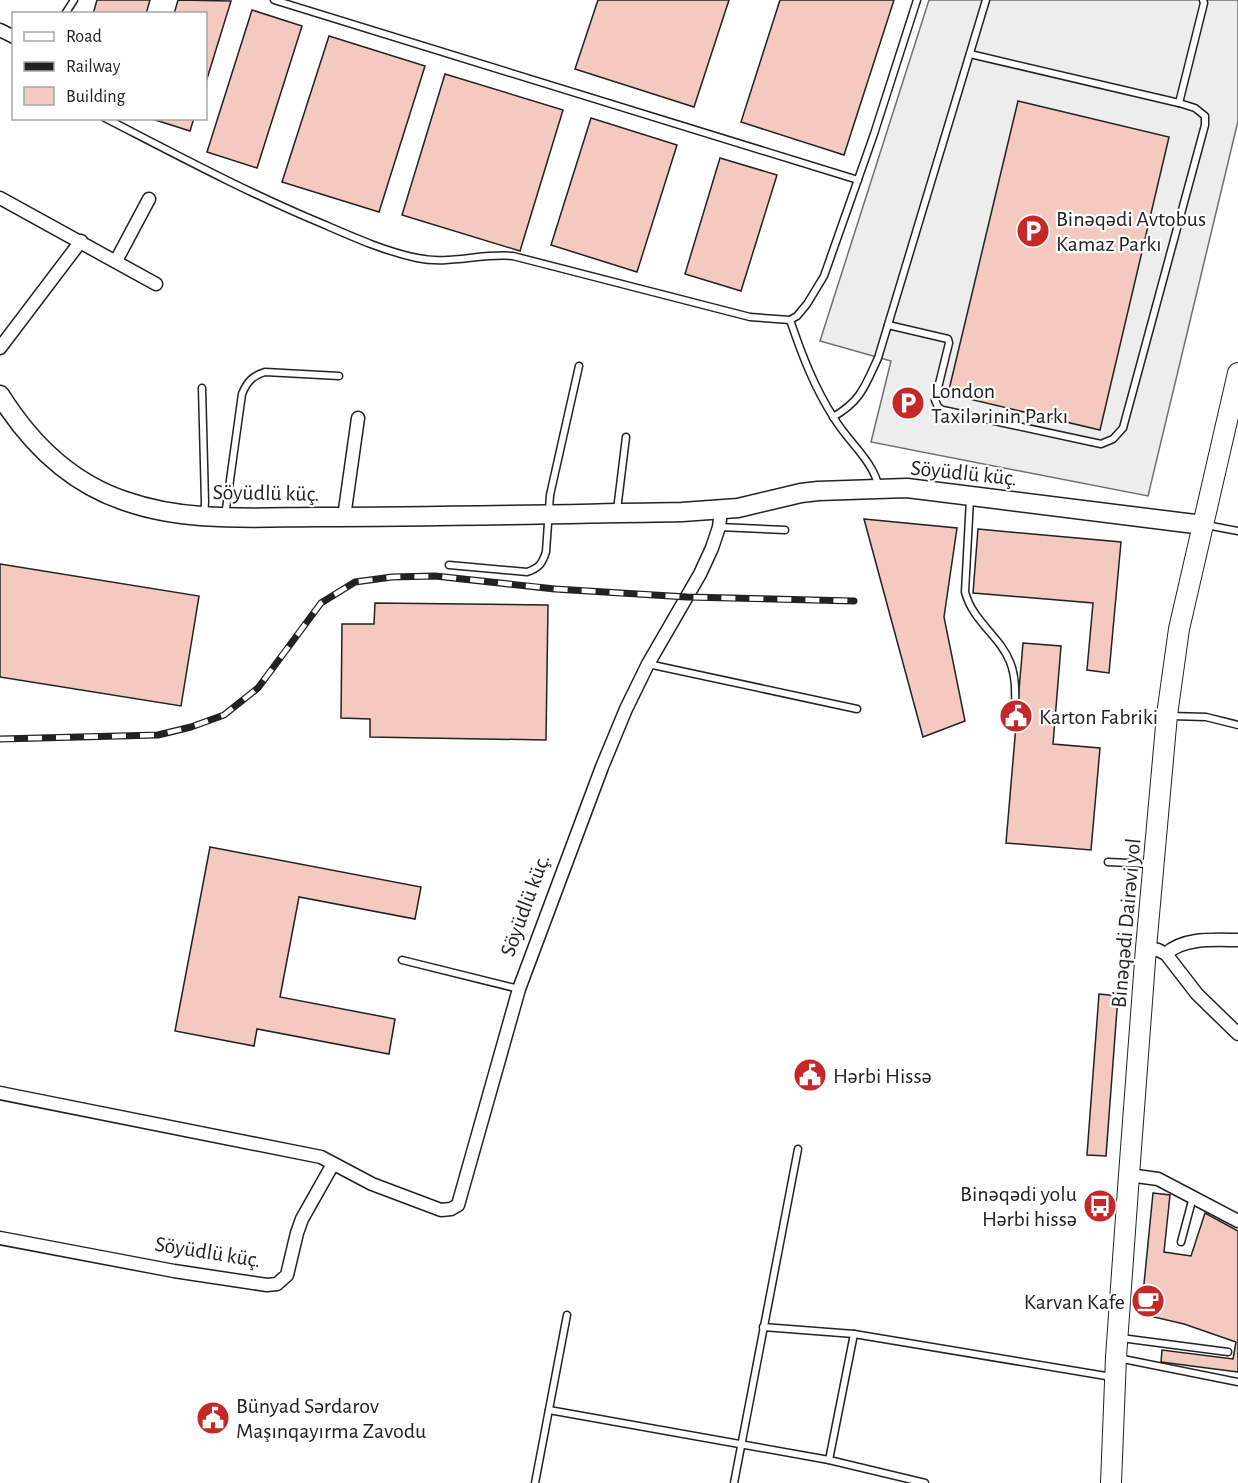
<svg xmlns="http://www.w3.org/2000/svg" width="1238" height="1483" font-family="'Alegreya Sans',sans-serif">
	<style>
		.parking { fill: #ededed; stroke: #6f6f6f; stroke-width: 1.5 }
		.building { fill: #f3c9c0; stroke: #222; stroke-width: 1.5 }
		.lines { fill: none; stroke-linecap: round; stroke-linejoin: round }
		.lane-casing { stroke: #222; stroke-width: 9 }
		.street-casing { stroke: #222; stroke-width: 15 }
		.secondary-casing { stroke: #222; stroke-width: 21 }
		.primary-casing { stroke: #222; stroke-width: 22 }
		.lane { stroke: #fff; stroke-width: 6 }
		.street { stroke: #fff; stroke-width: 12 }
		.secondary { stroke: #fff; stroke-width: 18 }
		.primary { stroke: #fff; stroke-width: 20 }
		.rail-casing { stroke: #222; stroke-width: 7 }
		.rail { stroke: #fff; stroke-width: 4.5; stroke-dasharray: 14; stroke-linecap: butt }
		.labels { text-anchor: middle; stroke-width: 4.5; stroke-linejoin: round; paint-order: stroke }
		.poi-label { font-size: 22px; fill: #222; stroke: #fff; text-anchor: start }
		.street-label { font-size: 22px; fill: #222; stroke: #fff }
	</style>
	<rect width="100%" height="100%" fill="#fff"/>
	<polygon class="parking" points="929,0 1238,0 1238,121 1148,496 871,442 891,361 820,341"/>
	<g class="building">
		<polygon points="97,0 150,0 146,14 93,14"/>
		<polygon points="178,0 231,1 206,82 206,14 174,14"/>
		<polygon points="598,0 729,0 694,107 575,69"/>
		<polygon points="780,0 894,0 844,155 741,122"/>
		<polygon points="252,10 302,26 257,168 207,152"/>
		<polygon points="329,36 425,66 379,212 282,182"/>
		<polygon points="445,74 563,110 520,251 402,215"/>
		<polygon points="1018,101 1169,137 1100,430 948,394"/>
		<polygon points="149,118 194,118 190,131"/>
		<polygon points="591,118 677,145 637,272 551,245"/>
		<polygon points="720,158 777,175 741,291 685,274"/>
		<polygon points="864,519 957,528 944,617 965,721 923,737"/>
		<polygon points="978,529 1121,542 1109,673 1087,670 1093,603 973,593"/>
		<polygon points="0,564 199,596 181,706 0,677"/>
		<polygon points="375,603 548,605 546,740 370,737 370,719 341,718 342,624 374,624"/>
		<polygon points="1023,643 1061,646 1053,744 1100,748 1091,850 1006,843"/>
		<polygon points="210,847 421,887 415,919 299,897 280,997 395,1019 389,1054 257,1029 254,1046 175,1031"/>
		<polygon points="1099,994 1118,996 1106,1156 1087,1155"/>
		<polygon points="1153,1193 1170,1195 1164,1252 1191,1256 1205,1213 1238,1231 1238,1372 1161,1362 1162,1350 1233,1359 1236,1342 1184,1324 1141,1314"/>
	</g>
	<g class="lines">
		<defs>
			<g id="lane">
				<polyline points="274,0 858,180"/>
				<polyline points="65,14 74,0"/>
				<polyline points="1179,103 1204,3 1203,0"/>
				<path d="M 105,118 C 177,155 248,193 323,224 C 353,237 384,251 417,258 C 448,265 481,253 513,256 L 750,317 L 790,320 L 797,316 L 807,304 L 824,276 L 874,134 L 917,0"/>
				<path d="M 790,320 C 802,355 814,387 834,418 C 848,442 873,460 879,488"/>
				<polyline points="888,325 948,339 949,343 935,400 938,407 943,410 1101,444 1113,439 1123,428 1205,125 1205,116 1195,108 1179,103 970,54"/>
				<polyline points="202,388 205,502 204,515"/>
				<path d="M 833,417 C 861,401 865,386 878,358 L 986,0"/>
				<path d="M 970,499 L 965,592 C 973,622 1000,636 1010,662 C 1017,679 1015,699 1015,717"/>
				<polyline points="617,510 626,437"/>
				<path d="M 225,516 L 242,394 C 247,382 252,376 265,372 L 339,376"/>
				<polyline points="1206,525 1238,531"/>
				<polyline points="719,527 785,530"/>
				<path d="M 449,565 L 527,572 C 539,568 542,564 546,552 L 550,495 L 579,366"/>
				<polyline points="648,664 857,709"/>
				<polyline points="1171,716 1206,717 1238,725"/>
				<polyline points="1108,862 1150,864"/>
				<polyline points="402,960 519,989"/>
				<polyline points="1181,1242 1193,1197"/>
				<polyline points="763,1327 854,1334 1112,1377"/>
				<polyline points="1121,1338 1228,1352"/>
				<polyline points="1118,1358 1238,1382"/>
				<polyline points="549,1410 829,1460 854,1334"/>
				<polyline points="829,1460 925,1483"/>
				<polyline points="535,1483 567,1315"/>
				<polyline points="734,1483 798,1149"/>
			</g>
			<g id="street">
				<polyline points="0,30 14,37"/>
				<polyline points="0,198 156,284"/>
				<polyline points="116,261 149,199"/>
				<polyline points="0,348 81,241"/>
				<polyline points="344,517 358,418"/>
				<polyline points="1146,948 1158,950 1166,954 1197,994 1238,1034"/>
				<path d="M 1166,954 C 1183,937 1215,940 1238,940"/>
				<polyline points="0,1093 321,1157 372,1184 441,1210 451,1209 458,1205 519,989 602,767 626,709 648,664 700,574 712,548 719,527 721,511"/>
				<polyline points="1129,1175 1158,1179 1238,1221"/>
				<polyline points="0,1238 174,1271 267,1285 277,1284 287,1275 297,1233 302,1219 333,1164"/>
			</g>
			<path id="secondary" d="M 0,395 C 30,443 71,483 125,501 C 187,523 255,517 319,517 C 440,517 561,514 682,512 L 738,508 L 801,493 L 818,491 L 907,488 L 1203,525"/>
			<polyline id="primary" points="1111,1483 1116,1357 1129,1175 1146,948 1167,715 1179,629 1238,373"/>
		</defs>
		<use href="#lane" class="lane-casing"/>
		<use href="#street" class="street-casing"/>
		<use href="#secondary" class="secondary-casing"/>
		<use href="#primary" class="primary-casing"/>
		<use href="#lane" class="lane"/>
		<use href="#street" class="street"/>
		<use href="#secondary" class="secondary"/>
		<use href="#primary" class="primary"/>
		<defs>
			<polyline id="rail" points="0,739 158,735 191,727 224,715 258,688 321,603 355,582 392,577 435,576 555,589 687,597 854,601"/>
		</defs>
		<use href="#rail" class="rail-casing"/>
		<use href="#rail" class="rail"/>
	</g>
	<defs>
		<symbol id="parking-disc" viewBox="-11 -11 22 22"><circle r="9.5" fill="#c62828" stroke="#fff"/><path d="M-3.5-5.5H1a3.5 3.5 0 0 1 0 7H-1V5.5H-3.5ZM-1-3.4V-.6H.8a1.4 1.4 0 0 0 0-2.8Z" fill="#fff"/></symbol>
		<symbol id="civic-disc" viewBox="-11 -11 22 22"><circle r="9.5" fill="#c62828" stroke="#fff"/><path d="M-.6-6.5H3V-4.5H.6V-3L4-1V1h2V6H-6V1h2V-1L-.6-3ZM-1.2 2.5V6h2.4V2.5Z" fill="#fff"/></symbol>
		<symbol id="bus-disc" viewBox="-11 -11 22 22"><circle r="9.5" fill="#c62828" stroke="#fff"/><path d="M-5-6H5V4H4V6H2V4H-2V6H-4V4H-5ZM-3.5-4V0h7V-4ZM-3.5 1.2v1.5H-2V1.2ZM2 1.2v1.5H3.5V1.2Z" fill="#fff"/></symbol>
		<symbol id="cafe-disc" viewBox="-11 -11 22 22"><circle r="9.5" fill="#c62828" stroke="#fff"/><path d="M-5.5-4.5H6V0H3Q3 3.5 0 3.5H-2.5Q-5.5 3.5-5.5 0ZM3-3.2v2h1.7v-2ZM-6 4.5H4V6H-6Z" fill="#fff"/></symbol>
	</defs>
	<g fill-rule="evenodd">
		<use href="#parking-disc" x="1014" y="212" width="38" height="38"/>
		<use href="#parking-disc" x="889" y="384" width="38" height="38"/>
		<use href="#civic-disc" x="997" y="697" width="38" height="38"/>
		<use href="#civic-disc" x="791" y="1056" width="38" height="38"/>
		<use href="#bus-disc" x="1081" y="1187" width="38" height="38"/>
		<use href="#cafe-disc" x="1129" y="1282" width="38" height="38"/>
		<use href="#civic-disc" x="194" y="1399" width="38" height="38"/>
	</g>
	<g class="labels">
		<g class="poi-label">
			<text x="1056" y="226">Binəqədi Avtobus<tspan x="1056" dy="25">Kamaz Parkı</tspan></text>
			<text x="931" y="398">London<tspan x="931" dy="25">Taxilərinin Parkı</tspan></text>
			<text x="1039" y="724">Karton Fabriki</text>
			<text x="833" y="1083">Hərbi Hissə</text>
			<text x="1077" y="1201" text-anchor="end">Binəqədi yolu<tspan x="1077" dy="25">Hərbi hissə</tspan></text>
			<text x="1125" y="1309" text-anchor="end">Karvan Kafe</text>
			<text x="236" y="1413">Bünyad Sərdarov<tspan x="236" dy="25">Maşınqayırma Zavodu</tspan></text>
		</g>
		<g class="street-label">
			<text transform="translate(964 472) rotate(6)" y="8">Söyüdlü küç.</text>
			<text transform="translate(266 492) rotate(1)" y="8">Söyüdlü küç.</text>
			<text transform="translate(524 905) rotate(-70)" y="8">Söyüdlü küç.</text>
			<text transform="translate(1125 923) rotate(-85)" y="8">Binəqədi Dairəvi yol</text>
			<text transform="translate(208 1251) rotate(9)" y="8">Söyüdlü küç.</text>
		</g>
	</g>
	<rect x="12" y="12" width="195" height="108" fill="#ffffff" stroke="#a7a7a7" stroke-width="1.5"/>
	<rect x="24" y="32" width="30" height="9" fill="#ffffff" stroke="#a7a7a7" stroke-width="1.5"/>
	<text x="66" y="42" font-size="18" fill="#222222">Road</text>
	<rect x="24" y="62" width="30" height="9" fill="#222222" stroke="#a7a7a7" stroke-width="1.5"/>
	<text x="66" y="72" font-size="18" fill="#222222">Railway</text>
	<rect x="24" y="87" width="30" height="18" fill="#f3c9c0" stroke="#a7a7a7" stroke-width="1.5"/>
	<text x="66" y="102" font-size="18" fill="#222222">Building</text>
</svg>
